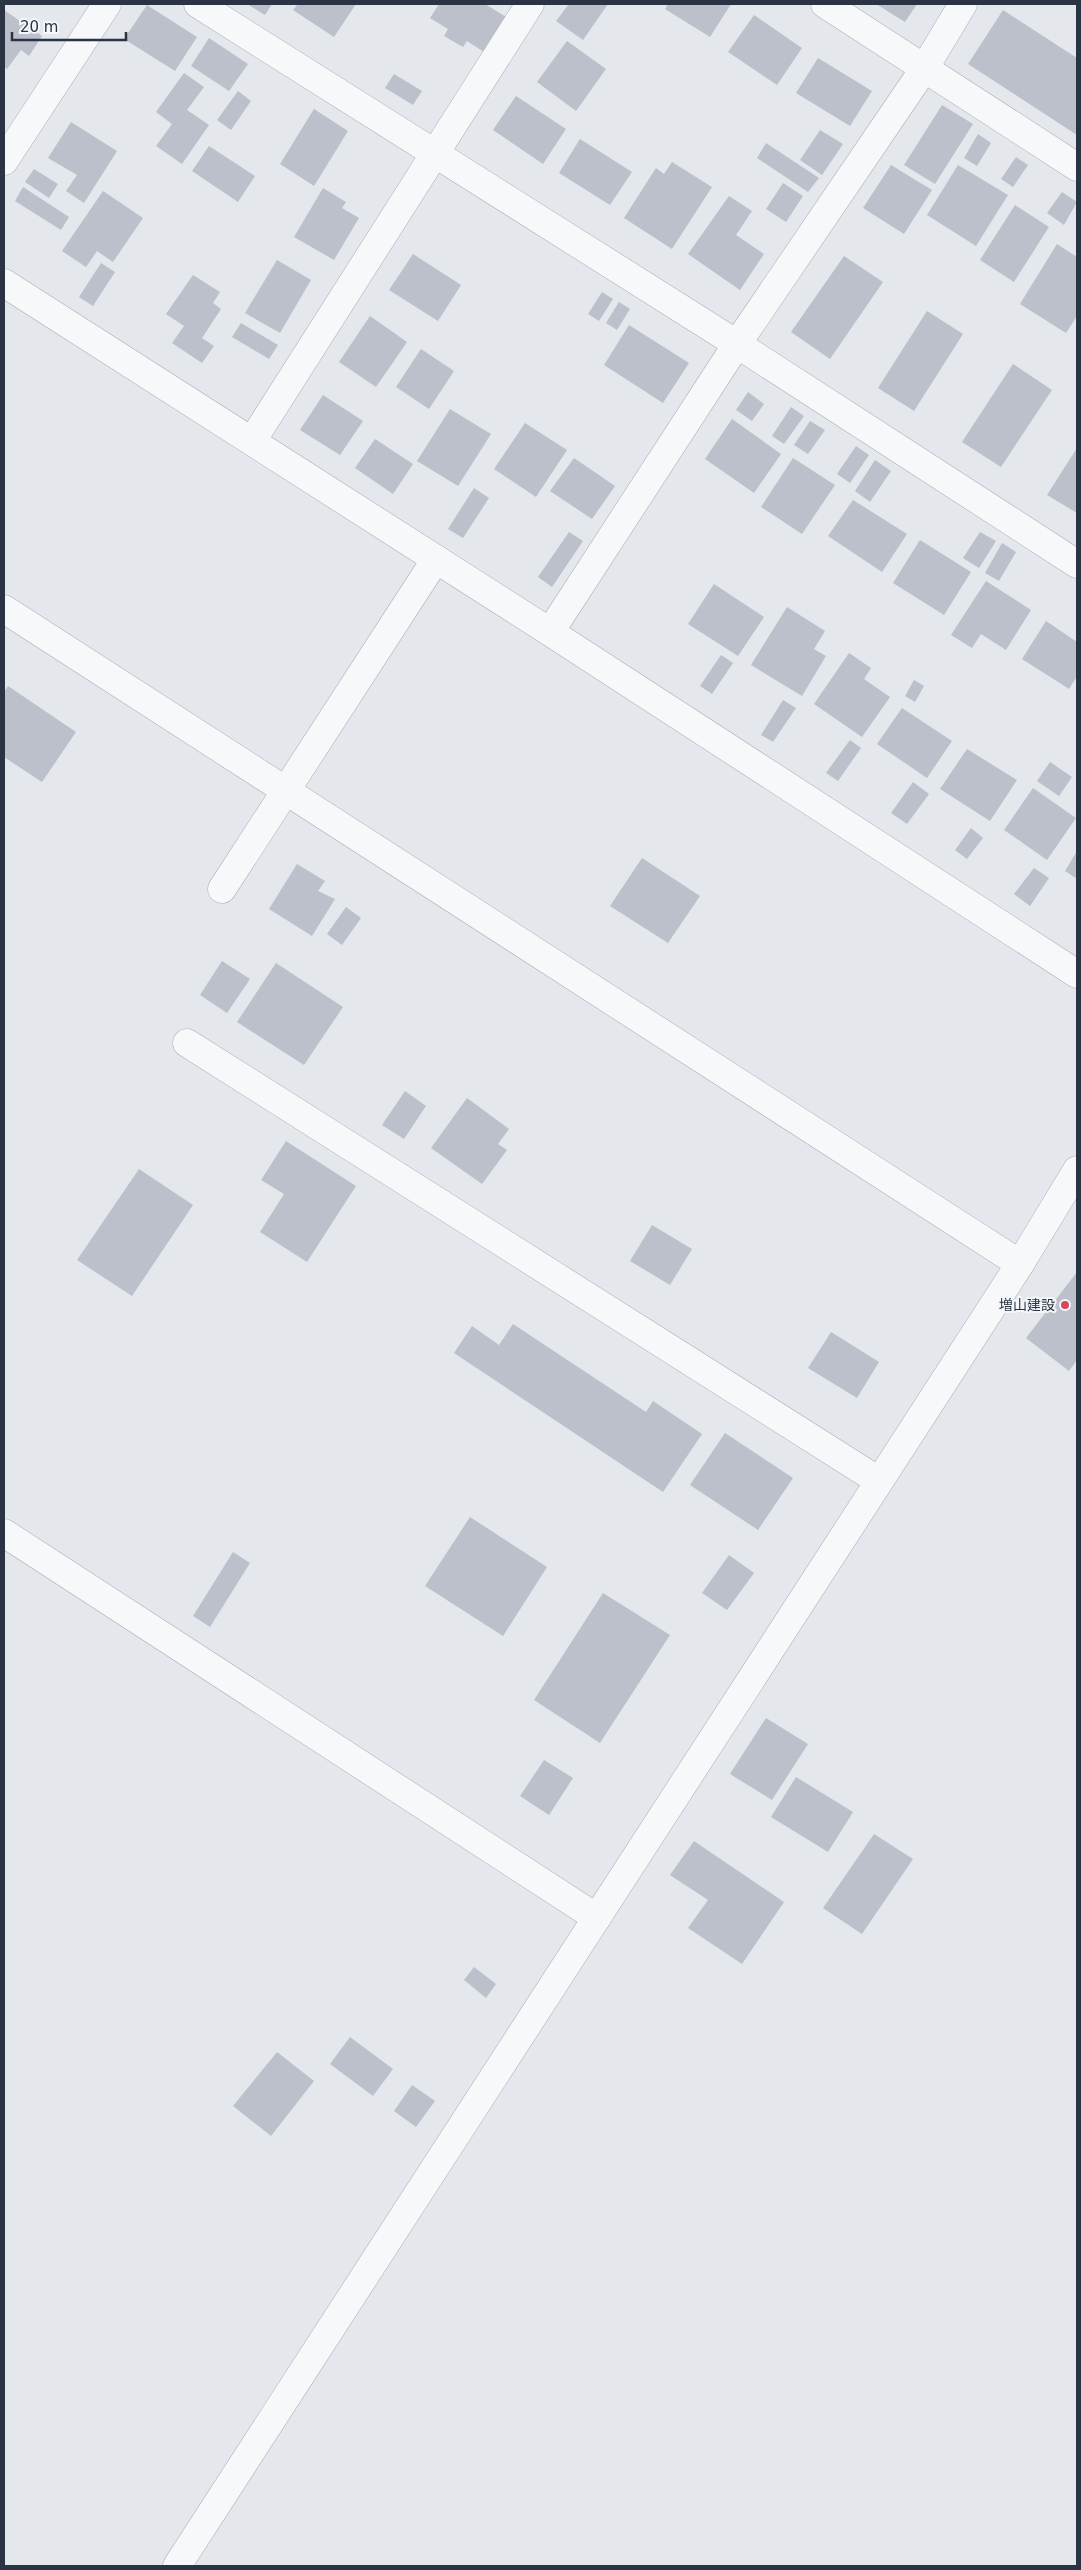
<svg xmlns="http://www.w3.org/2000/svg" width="1081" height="2570" font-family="'DejaVu Sans','Noto Sans JP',sans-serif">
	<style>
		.building { fill: #bbc0ca }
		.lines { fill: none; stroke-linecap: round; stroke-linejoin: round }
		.minor-casing { stroke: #a9aeb7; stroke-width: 29 }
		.minor { stroke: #f7f8fa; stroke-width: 28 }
		.poi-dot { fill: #d1495b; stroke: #f4f6f9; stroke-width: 2 }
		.labels { text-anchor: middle; stroke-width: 4; stroke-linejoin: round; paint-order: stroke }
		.poi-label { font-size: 14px; fill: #2b3445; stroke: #f4f6f9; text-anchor: end }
	</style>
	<rect width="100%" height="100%" fill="#e4e7ec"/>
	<g class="building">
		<polygon points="247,4 272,4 265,15"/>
		<polygon points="298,4 356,4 334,37 293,10"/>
		<polygon points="439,4 485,4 506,17 484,52 467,41 463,47 444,36 448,29 430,18"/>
		<polygon points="569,4 608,4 583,40 556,21"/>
		<polygon points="668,4 731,4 710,37 665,9"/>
		<polygon points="876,4 917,4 905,22"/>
		<polygon points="147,5 197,37 175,71 124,39"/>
		<polygon points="4,10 42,36 29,56 21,50 7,69 4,67"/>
		<polygon points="1003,10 1077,58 1077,135 968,64"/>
		<polygon points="754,15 802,48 777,85 728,52"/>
		<polygon points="209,38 248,64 229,91 191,66"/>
		<polygon points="567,41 606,69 576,111 537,82"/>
		<polygon points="818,58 872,91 850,126 796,93"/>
		<polygon points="184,73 204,87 187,110 209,125 182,164 156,146 172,124 156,112"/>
		<polygon points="394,74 422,91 413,105 385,88"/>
		<polygon points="238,91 251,101 231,130 217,120"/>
		<polygon points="516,96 566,129 543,164 493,130"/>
		<polygon points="942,105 973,124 935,184 904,165"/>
		<polygon points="314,109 348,131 314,186 280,164"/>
		<polygon points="71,122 117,151 84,203 66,191 77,175 48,158"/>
		<polygon points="820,130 843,144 822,175 800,160"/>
		<polygon points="978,134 991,143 977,166 964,158"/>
		<polygon points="580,139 632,172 610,205 559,173"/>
		<polygon points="766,143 819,178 808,192 757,158"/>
		<polygon points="209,146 255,176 238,202 192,171"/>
		<polygon points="1016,157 1028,165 1013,187 1001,179"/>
		<polygon points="672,162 712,187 672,249 624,218 656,168 664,174"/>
		<polygon points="891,165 932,190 904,234 863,208"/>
		<polygon points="958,165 1008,195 976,246 927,215"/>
		<polygon points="34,169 58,184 49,198 25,182"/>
		<polygon points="783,183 803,196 786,222 766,209"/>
		<polygon points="23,187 69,217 61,230 15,201"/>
		<polygon points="323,188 346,202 342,208 359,218 334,260 294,237"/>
		<polygon points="103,191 143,218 113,262 97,251 86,267 62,251"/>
		<polygon points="1062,192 1077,202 1064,225 1047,213"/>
		<polygon points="729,196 752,211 736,235 764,254 740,290 688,254"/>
		<polygon points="1015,205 1049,227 1014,282 980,260"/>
		<polygon points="1057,244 1077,257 1077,316 1066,333 1020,304"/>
		<polygon points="413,254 461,285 438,321 389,290"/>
		<polygon points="844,256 883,282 830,359 791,332"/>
		<polygon points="277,260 311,280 280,333 245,313"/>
		<polygon points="101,263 115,272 93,306 79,297"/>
		<polygon points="193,275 220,292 213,303 221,309 202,338 214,346 202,363 172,343 184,326 166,314"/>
		<polygon points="602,292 613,299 599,321 588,314"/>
		<polygon points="619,302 630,309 617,330 606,323"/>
		<polygon points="927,311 963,334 914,411 878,388"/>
		<polygon points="370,316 407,342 376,387 339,362"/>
		<polygon points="241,323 278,345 269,359 232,337"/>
		<polygon points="629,325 689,363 663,403 604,365"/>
		<polygon points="421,349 454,371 429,409 396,387"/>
		<polygon points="1013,364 1052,390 1001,467 962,442"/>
		<polygon points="748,392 764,404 752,421 736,410"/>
		<polygon points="323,395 363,421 340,455 300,430"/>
		<polygon points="791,407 804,416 784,444 772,436"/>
		<polygon points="450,409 491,434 458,486 417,461"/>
		<polygon points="732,419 781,454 754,493 705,459"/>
		<polygon points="810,421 825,430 808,454 794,445"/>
		<polygon points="525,423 567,450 536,497 494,469"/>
		<polygon points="375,439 413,464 393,494 355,468"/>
		<polygon points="856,446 869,455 850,483 837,474"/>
		<polygon points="1077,448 1077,513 1047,495"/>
		<polygon points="574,458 615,486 592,519 550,491"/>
		<polygon points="793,458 835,485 802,534 761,507"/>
		<polygon points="875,460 891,471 870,502 855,491"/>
		<polygon points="474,488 489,498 463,538 448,529"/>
		<polygon points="853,500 907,534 882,572 828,536"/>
		<polygon points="569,532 583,541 552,587 538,577"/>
		<polygon points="980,532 996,541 979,568 963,558"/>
		<polygon points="920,540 971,572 944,615 893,583"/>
		<polygon points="1002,543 1016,552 999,581 985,573"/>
		<polygon points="986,581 1031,610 1006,650 981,634 972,648 951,635"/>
		<polygon points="714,584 764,617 738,656 688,624"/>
		<polygon points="787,607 825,631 814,649 826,656 802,696 751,665"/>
		<polygon points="1046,621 1077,642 1077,676 1069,689 1022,659"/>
		<polygon points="849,653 871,668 864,679 890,697 862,737 814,704"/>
		<polygon points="721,655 733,663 712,694 700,686"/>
		<polygon points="914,680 924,686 915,702 905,696"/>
		<polygon points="8,686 76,732 42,782 4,757 4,692"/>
		<polygon points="783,700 796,708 773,742 761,735"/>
		<polygon points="902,708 952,741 927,778 877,744"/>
		<polygon points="850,740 861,748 838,781 826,773"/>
		<polygon points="967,749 1017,780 990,821 940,789"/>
		<polygon points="1050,762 1072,777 1059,796 1037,781"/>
		<polygon points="913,782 929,794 907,824 891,813"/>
		<polygon points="1033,788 1076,818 1047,860 1004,830"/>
		<polygon points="971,828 983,838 967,859 955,850"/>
		<polygon points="1077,851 1077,879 1065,871"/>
		<polygon points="642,858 700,896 668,943 610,906"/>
		<polygon points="297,864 325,881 318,891 335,899 312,936 269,909"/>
		<polygon points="1034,868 1049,878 1030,906 1014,894"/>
		<polygon points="346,907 361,918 342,945 327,934"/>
		<polygon points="222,961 250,979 227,1013 200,995"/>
		<polygon points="276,963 343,1007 304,1065 237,1022"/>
		<polygon points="405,1091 426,1106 404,1139 382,1125"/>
		<polygon points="467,1098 509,1129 498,1144 507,1150 482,1184 431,1148"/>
		<polygon points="286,1141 356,1186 307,1262 260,1232 284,1194 261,1180"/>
		<polygon points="139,1169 193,1205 132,1296 77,1260"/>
		<polygon points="652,1225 692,1249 670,1285 630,1261"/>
		<polygon points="1077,1272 1077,1360 1069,1371 1026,1338"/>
		<polygon points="513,1324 646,1412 653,1401 702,1434 663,1492 454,1353 472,1326 499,1345"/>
		<polygon points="831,1332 879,1362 857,1398 808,1368"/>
		<polygon points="725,1433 793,1478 758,1530 690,1485"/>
		<polygon points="470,1517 547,1567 503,1636 425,1586"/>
		<polygon points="233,1552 250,1563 210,1627 193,1616"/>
		<polygon points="729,1555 754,1573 727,1610 702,1593"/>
		<polygon points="603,1593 670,1635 600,1743 534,1700"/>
		<polygon points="766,1718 808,1744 772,1800 730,1774"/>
		<polygon points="544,1760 573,1778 549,1815 520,1796"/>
		<polygon points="796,1777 853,1812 828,1852 771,1817"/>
		<polygon points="874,1834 913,1859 862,1934 823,1908"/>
		<polygon points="694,1841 784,1902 742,1964 688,1928 708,1900 670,1875"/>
		<polygon points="474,1967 496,1984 486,1998 464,1980"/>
		<polygon points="350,2037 393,2069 373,2096 330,2064"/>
		<polygon points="277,2052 314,2081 271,2136 233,2106"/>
		<polygon points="412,2085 435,2101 416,2127 394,2111"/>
	</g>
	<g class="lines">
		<defs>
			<g id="minor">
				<polyline points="198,4 737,344 1077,564"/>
				<polyline points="825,4 1077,167"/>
				<polyline points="4,161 107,4"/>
				<polyline points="4,283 550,632 1077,974"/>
				<polyline points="252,441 530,4"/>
				<polyline points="4,609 1020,1264"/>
				<polyline points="550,632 737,344 924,69 963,4"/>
				<polyline points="222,889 436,559"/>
				<polyline points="187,1043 879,1481"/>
				<polyline points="4,1533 597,1918"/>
				<polyline points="177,2566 1020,1264 1077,1170"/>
			</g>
		</defs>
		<use href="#minor" class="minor-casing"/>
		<use href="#minor" class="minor"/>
	</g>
	<circle class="poi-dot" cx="1065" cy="1305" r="5"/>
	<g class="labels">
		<g class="poi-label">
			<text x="1055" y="1310">増山建設</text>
		</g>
	</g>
	<rect width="1081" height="2570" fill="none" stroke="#2b3445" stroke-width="10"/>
	<path d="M12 32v8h114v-8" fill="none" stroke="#2b3445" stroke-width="2.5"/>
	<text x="20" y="32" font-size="15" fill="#2b3445" stroke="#f4f6f9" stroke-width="4" paint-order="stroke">20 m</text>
</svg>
